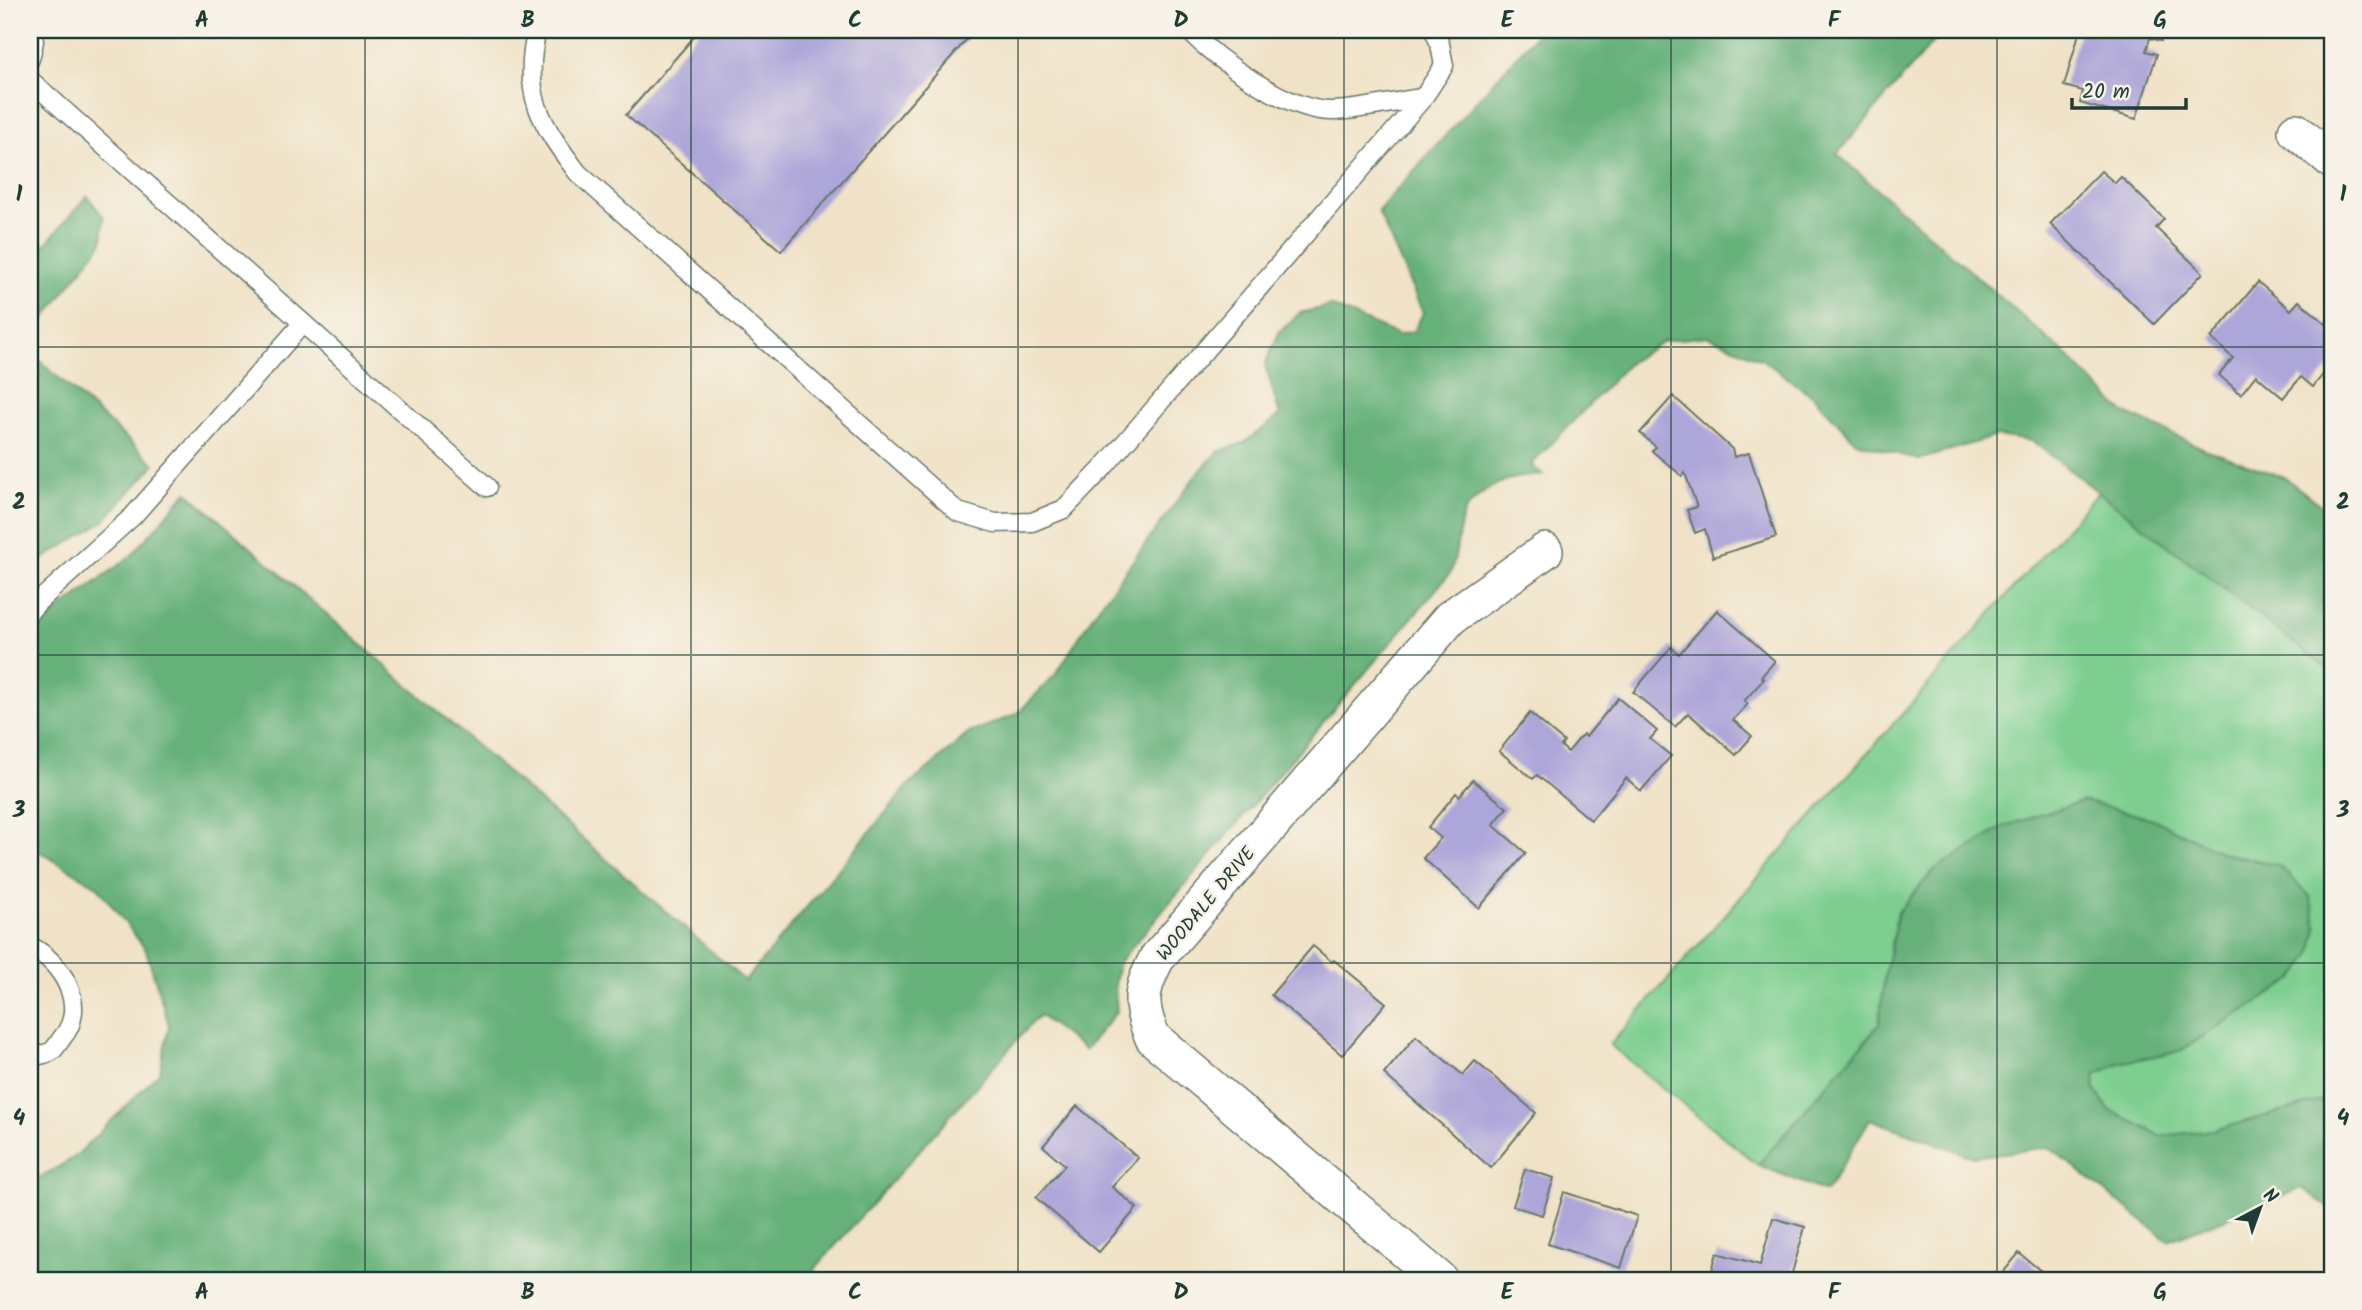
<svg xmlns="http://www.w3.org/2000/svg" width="2362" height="1310" font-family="Kalam,sans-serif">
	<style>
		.green { fill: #7dce8f; stroke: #4e8662; stroke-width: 2 }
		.forest { fill: #66b17a; stroke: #427757; stroke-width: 2 }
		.building { fill: #ada6d9 }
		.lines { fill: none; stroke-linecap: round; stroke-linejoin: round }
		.lane-casing { stroke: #687767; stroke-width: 21 }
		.street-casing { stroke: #687767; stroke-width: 38 }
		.lane { stroke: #fff; stroke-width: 18 }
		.street { stroke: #fff; stroke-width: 35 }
		.grid { fill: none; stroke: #1f3d34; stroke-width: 2; stroke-opacity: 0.55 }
		.labels { text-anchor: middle; stroke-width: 5; stroke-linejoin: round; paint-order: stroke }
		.street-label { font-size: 19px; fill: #1f3d34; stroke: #f7f3e8 }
		.neatline { fill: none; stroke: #1f3d34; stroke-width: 2.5 }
		.grid-label { font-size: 23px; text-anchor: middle; font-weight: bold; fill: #1f3d34 }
	</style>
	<rect width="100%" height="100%" fill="#f7f3e8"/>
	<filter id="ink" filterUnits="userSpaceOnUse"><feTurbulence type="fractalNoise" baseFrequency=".0143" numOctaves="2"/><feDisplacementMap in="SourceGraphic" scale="14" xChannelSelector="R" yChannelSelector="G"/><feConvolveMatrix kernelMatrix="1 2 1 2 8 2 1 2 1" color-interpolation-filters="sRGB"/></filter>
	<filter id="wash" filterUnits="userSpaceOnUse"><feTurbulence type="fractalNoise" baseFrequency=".00686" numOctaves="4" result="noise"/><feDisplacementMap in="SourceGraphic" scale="28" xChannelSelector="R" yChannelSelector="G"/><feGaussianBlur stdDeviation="1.57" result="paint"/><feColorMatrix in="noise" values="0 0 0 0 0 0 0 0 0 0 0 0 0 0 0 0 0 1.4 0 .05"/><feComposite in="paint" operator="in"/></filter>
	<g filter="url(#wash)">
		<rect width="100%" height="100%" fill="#f0e2c6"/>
		<polygon class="green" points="2099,491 2332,672 2332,1098 2214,1130 2161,1136 2109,1110 2094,1088 2096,1074 2123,1062 2180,1051 2294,979 2278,865 2222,853 2153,819 1898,912 1885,974 1879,1025 1758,1165 1610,1045"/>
		<g class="forest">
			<path d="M 1540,30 L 1943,30 L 1837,154 L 2065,354 L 2123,412 L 2207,450 L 2284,477 L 2332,514 L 2332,672 L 2032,441 L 1996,436 L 1919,460 L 1856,442 L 1814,397 L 1763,360 L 1708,336 L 1664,341 L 1630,362 L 1531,465 L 1543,475 C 1516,476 1494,480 1474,501 C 1470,505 1466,508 1464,513 C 1457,532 1458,552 1451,572 L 1119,962 L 1115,984 L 1117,1011 L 1085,1050 L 1039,1015 L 805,1280 L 30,1280 L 30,1183 L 75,1157 L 160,1072 L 169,1025 L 146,950 L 97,886 L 30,846 L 30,639 L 60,609 L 131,556 L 187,492 L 745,981 L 908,786 L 969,733 L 1017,714 L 1056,674 L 1093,615 L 1197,474 L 1219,451 L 1244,443 L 1280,415 L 1265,364 L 1280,331 L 1300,313 L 1331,306 L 1398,335 L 1414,331 L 1423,313 L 1378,211 Z"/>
			<polygon points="87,196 104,217 102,243 30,337 30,262"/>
			<polygon points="30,352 155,464 104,521 41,560 30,572"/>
			<polygon points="2083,801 2153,819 2222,853 2278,865 2310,896 2317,928 2311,955 2294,979 2180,1051 2123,1062 2096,1074 2094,1088 2109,1110 2161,1136 2214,1130 2332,1098 2332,1210 2302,1188 2168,1241 2049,1147 1973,1157 1870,1119 1826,1192 1758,1165 1879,1025 1885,974 1898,912 1934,870 2005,826"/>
		</g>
		<g id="blocks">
			<g class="building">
				<polygon points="700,30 975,30 781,251 626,115"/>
				<polygon points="2080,30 2164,30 2161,41 2150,38 2146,51 2157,54 2136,119 2080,103 2083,91 2064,86"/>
				<polygon points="2101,171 2115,183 2121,177 2164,219 2156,228 2203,273 2154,324 2050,224"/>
				<polygon points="2258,282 2291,310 2299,301 2332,329 2330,334 2332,336 2332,363 2313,387 2301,377 2283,398 2256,375 2241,394 2219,375 2233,358 2211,338"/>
				<polygon points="1673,396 1732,449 1734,457 1749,453 1776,537 1713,557 1705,529 1695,533 1687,510 1697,507 1685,473 1682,476 1652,451 1656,447 1640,433"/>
				<polygon points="1717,610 1775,661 1761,677 1764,679 1744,701 1748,704 1733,720 1752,736 1736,755 1688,713 1675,727 1633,692 1671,647 1679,654"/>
				<polygon points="1618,698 1657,731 1650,739 1671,756 1641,791 1626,778 1591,820 1537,775 1533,779 1499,751 1530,713 1564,742 1561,746 1568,752 1583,734 1586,737"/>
				<polygon points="1473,780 1507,808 1493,825 1526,853 1479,908 1423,858 1441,838 1428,827 1456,793 1459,796"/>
				<polygon points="1313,946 1332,962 1334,960 1386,1003 1342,1055 1271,995"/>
				<polygon points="1416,1036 1463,1075 1475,1061 1536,1113 1491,1168 1384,1074"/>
				<polygon points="1077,1106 1138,1158 1112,1187 1137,1208 1099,1252 1036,1198 1065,1165 1043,1146"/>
				<polygon points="1525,1169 1554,1178 1542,1215 1513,1206"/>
				<polygon points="1564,1192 1637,1216 1621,1268 1548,1244"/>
				<polygon points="1773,1218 1805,1227 1790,1280 1709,1280 1717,1253 1760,1265"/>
				<polygon points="2019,1253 2052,1280 1997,1280"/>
			</g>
		</g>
	</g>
	<g filter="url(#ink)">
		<use href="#blocks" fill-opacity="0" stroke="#687767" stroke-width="2"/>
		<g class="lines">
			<defs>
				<g id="lane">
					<path d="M 537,30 C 521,94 541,124 578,173 L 958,512 L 995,523 L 1032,522 L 1064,509 L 1103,468 L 1423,98 L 1444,66 L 1440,44 L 1434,30"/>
					<path d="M 1188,30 C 1217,60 1288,111 1331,111 C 1357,111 1396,101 1423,98"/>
					<polyline points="30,59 34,41 31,30"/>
					<polyline points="30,80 487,487"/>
					<polyline points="30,611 39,601 133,516 303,323"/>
					<path d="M 30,946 C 62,962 89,1006 62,1038 C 59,1042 55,1049 52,1051 C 46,1055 36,1055 30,1057"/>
				</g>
				<g id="street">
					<polyline points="2296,131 2332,161"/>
					<path d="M 1440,1280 L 1153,1038 C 1138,1004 1140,991 1157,958 L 1450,618 L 1545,551"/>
				</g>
			</defs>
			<use href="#lane" class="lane-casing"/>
			<use href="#street" class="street-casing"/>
			<use href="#lane" class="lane"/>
			<use href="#street" class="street"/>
		</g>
	</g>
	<path class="grid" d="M 365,30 L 365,1280M 691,30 L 691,1280M 1018,30 L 1018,1280M 1344,30 L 1344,1280M 1671,30 L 1671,1280M 1997,30 L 1997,1280M 30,347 L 2332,347M 30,655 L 2332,655M 30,963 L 2332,963"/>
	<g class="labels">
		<g class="street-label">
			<text transform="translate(1205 903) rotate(-50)" y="7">WOODALE DRIVE</text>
		</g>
	</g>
	<rect width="2362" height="1310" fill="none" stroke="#f7f3e8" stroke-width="77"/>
	<g transform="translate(2260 1208) rotate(41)" stroke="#f7f3e8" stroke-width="5" paint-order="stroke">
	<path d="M0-5L12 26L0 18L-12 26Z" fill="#1f3d34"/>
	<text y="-10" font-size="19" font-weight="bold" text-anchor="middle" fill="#1f3d34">N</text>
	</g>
	<path d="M2072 98v10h114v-10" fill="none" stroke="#1f3d34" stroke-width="3.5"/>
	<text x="2082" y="98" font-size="21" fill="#1f3d34" stroke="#f7f3e8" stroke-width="5" paint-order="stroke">20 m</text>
	<rect x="38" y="38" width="2286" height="1234" class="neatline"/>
	<g class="grid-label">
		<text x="202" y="27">A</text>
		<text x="528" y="27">B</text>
		<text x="855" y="27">C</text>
		<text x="1181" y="27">D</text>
		<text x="1507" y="27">E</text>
		<text x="1834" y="27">F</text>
		<text x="2160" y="27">G</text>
		<text x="19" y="201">1</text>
		<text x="2343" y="201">1</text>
		<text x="19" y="509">2</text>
		<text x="2343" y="509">2</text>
		<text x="19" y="817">3</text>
		<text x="2343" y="817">3</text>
		<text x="19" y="1125">4</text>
		<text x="2343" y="1125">4</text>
		<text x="202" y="1299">A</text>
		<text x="528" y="1299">B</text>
		<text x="855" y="1299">C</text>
		<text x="1181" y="1299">D</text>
		<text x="1507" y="1299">E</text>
		<text x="1834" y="1299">F</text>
		<text x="2160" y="1299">G</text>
	</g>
</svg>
